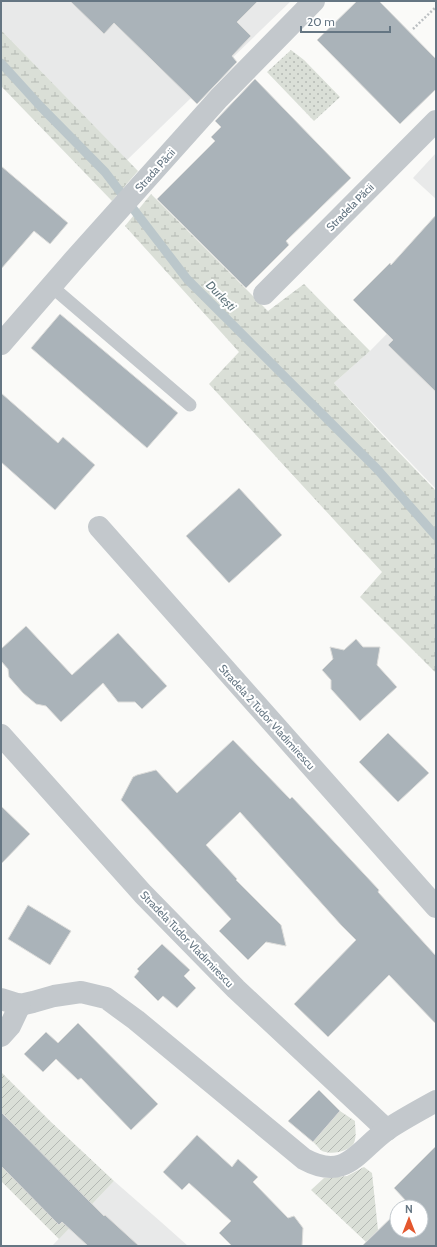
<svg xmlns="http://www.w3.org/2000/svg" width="437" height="1247" font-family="Cabin,sans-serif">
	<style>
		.built { fill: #e8e9e9 }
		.grass { fill: url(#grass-dots) }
		.wetland { fill: url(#wetland-marsh) }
		.garden { fill: url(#garden-furrows) }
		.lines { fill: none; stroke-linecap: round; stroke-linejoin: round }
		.stream { stroke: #bbc7cb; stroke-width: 9 }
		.building { fill: #aab3b9; stroke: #dcdcda }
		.path { stroke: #bbbfc2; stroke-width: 2.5; stroke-dasharray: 2 2; stroke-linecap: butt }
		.service { stroke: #c3c8cc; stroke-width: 13 }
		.minor { stroke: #c3c8cc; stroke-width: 22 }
		.labels { text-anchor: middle; stroke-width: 4; stroke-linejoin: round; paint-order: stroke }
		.street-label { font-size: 11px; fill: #657683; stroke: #fff }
		.water-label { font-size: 12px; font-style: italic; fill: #60757c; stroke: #fff }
	</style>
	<defs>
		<pattern id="grass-dots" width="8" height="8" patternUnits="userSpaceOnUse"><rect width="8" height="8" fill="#dadfd7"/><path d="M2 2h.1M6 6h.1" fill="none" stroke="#b4b9b4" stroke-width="1.8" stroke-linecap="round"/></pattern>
		<pattern id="wetland-marsh" width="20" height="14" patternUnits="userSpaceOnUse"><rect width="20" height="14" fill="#dadfd7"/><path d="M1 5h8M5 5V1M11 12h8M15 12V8" fill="none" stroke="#b4b9b4"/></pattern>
		<pattern id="garden-furrows" width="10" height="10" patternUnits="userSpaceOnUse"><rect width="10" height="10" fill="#dadfd7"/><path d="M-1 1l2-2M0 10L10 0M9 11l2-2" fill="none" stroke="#b4b9b4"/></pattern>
	</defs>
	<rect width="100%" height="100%" fill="#fafaf8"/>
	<g class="built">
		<polygon points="1,1 291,1 127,160 1,30"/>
		<polygon points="436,153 436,199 413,178"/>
		<polygon points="436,284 436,489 334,383 370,351"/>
		<polygon points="114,1181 161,1222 188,1246 52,1246"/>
	</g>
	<polygon class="grass" points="291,50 304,60 340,97 314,121 267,72"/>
	<g class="wetland">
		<polygon points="1,30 138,171 112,201 1,86"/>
		<polygon points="151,194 268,311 304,284 370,351 334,383 387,440 436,491 436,673 360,597 382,572 209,384 239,352 125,226"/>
	</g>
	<g class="garden">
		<polygon points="1,1072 51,1122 114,1181 59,1239 1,1181"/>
		<path d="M 340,1111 L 355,1121 C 355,1128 357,1136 354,1143 C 348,1152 332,1155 322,1151 C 319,1149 316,1144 313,1142 Z"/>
		<polygon points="364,1167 372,1173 378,1230 366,1242 311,1190 324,1178 347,1176"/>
	</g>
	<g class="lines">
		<polyline class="stream" points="1,63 41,107 105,172 187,279 377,469 436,536"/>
	</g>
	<g class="building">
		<polygon points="70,1 258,1 237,22 251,36 232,56 237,62 197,104 114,23 104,34"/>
		<polygon points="357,1 379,1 436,59 436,89 400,124 317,40"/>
		<polygon points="255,79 351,178 286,241 289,245 246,288 157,199 215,141 211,137 221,127 215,121"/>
		<polygon points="1,166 68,223 50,244 34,231 1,269"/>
		<polygon points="436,215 436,392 388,345 393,340 353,300 390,263 391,265"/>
		<polygon points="60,314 178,413 147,448 31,348"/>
		<polygon points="1,393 58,443 63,437 95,465 55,510 1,462"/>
		<polygon points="239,488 282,535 229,583 186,536"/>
		<polygon points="26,626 72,675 118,633 167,686 142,709 135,702 118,702 103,683 61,722 46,706 36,704 23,693 9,677 8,669 1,661 1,649"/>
		<polygon points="356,639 363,647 380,647 377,665 397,687 360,721 331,689 331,680 322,670 333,659 330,647 344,650"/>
		<polygon points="388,733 429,773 398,802 359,762"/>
		<polygon points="233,740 290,799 292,797 323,830 379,890 378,892 436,956 436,1024 389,975 328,1037 294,1004 356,940 341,925 240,812 206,845 237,879 236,880 281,925 286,946 266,942 248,960 219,931 231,919 121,800 133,777 137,775 156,770 177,793"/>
		<polygon points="1,806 30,834 1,864"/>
		<polygon points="28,905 71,931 50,965 8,939"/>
		<polygon points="162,944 190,970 184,976 196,988 177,1008 163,996 158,1001 134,977 139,971 137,969"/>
		<polygon points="78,1023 158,1104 131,1130 81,1078 78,1080 56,1059 43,1072 24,1054 46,1032 58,1043"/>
		<polygon points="319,1090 340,1111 313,1142 288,1121"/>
		<polygon points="1,1112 104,1216 105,1215 139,1246 88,1246 62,1222 59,1225 1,1166"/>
		<polygon points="197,1135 232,1167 238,1159 258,1177 253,1182 288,1218 294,1216 303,1228 302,1246 232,1246 219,1233 231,1221 189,1183 182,1190 163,1172"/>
		<polygon points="436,1146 436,1246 362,1246 397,1212 397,1231 421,1231 421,1207 402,1207 407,1202 394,1188"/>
	</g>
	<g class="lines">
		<polyline class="path" points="413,29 436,7"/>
		<polyline class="service" points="51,286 190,405"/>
		<g class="minor">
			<polyline points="264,294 436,121"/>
			<polyline points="1,344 73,261 219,98 314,1"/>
			<polyline points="99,527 436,907"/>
			<polyline points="1,735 143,894 236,989 387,1130"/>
			<path d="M 1,999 L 20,1005 L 33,1002 L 54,996 L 81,992 L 106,998 L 136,1020 L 304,1159 C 346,1182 357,1151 388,1129 C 403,1119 420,1110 436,1101"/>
			<polyline points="1,1036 10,1026 20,1005"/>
		</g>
	</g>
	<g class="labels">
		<g class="street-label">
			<text transform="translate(155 170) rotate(-48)" y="4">Strada Păcii</text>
			<text transform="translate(350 207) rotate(-45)" y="4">Stradela Păcii</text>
			<text transform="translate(267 717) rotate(48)" y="4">Stradela 2 Tudor Vladimirescu</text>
			<text transform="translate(187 939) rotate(46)" y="4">Stradela Tudor Vladimirescu</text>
		</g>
		<g class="water-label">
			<text transform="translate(221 296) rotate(45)" y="4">Durlești</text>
		</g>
	</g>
	<rect width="437" height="1247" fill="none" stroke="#657683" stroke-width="4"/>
	<g transform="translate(409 1219)"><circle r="19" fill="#ffffff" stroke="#c1c8cd"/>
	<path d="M0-3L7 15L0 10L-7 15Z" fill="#e4572e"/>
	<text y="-6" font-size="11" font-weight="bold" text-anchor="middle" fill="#657683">N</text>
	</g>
	<path d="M301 26v6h89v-6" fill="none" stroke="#657683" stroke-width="2"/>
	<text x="307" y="26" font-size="12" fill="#657683" stroke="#ffffff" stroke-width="3" paint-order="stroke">20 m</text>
</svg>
